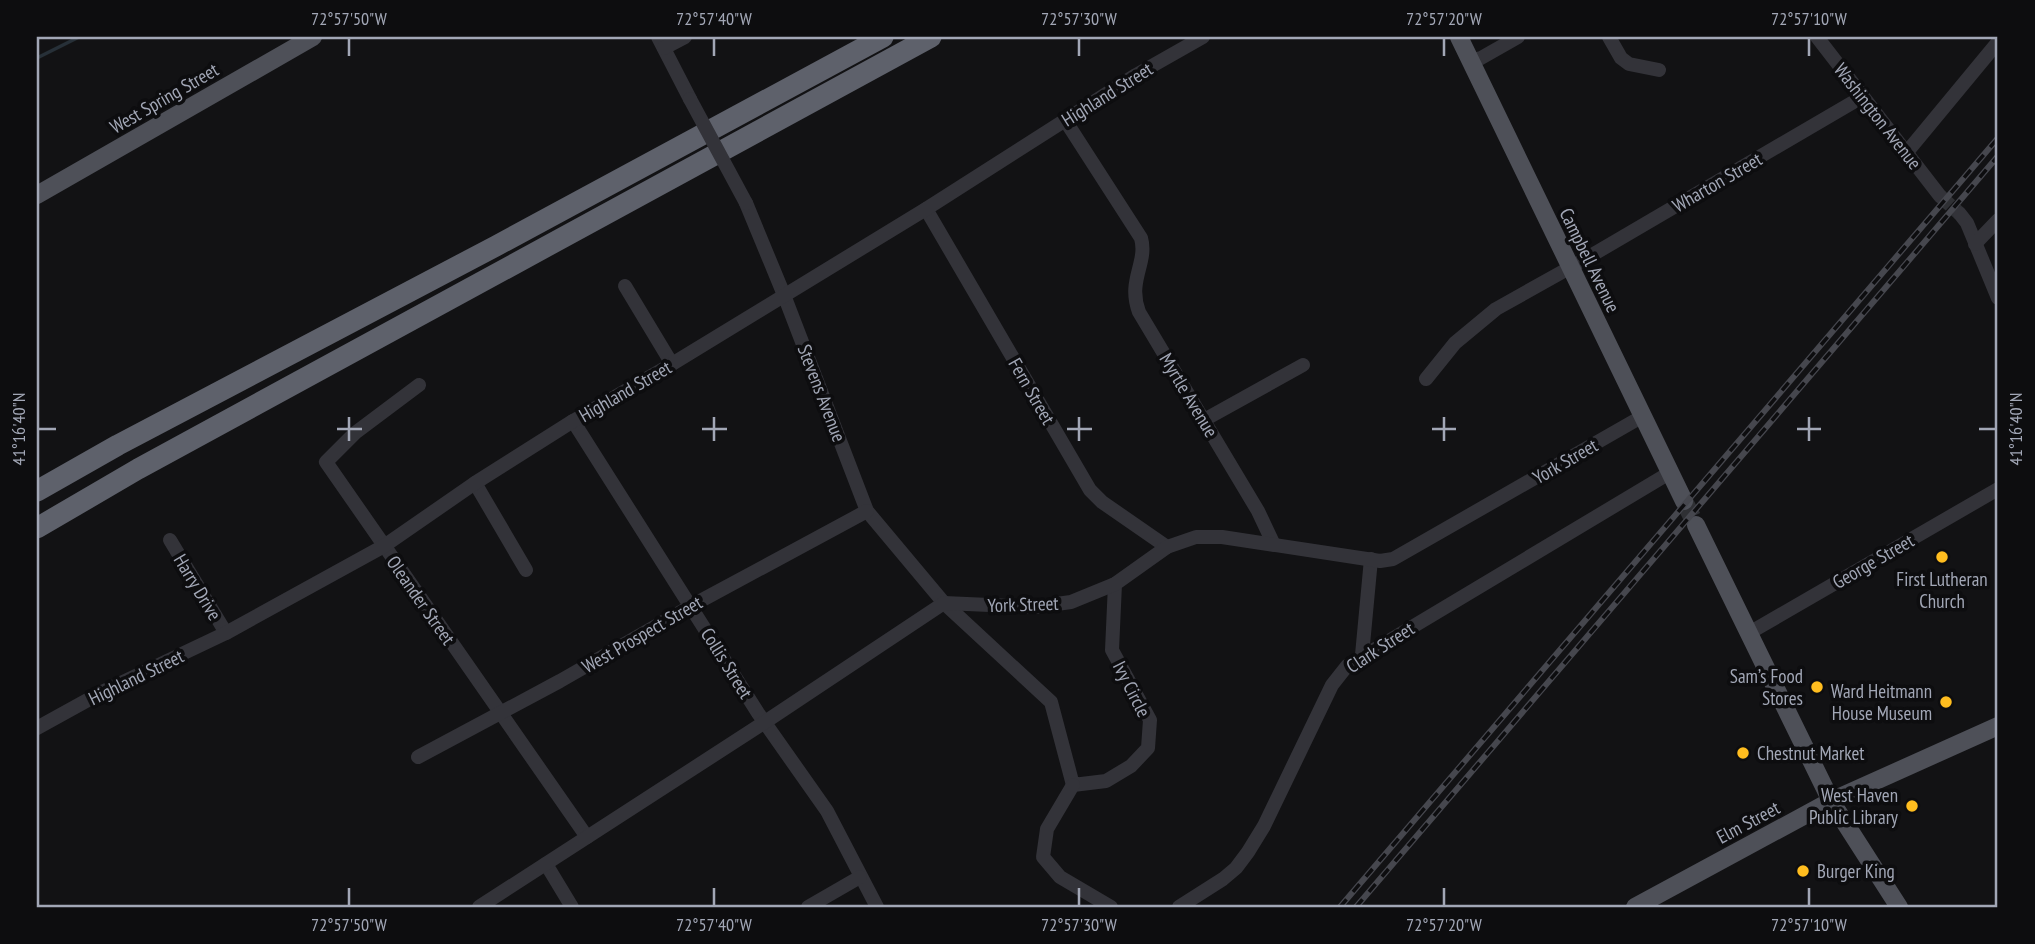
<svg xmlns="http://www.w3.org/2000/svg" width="2035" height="944" font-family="'PT Sans Narrow',sans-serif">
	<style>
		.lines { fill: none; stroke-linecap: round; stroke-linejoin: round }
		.stream { stroke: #273038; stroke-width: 3.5 }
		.minor-tunnel { stroke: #2f3034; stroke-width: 14; stroke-dasharray: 14 7; stroke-linecap: butt }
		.major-tunnel { stroke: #2f3034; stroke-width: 18; stroke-dasharray: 18 9; stroke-linecap: butt }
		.minor { stroke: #333339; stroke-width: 14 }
		.major { stroke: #4e5058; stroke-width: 18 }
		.highway { stroke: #5e616b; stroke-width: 21 }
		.rail-casing { stroke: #46474e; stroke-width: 6 }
		.rail { stroke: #0d0d0f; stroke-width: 3.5; stroke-dasharray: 10; stroke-linecap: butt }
		.minor-bridge { stroke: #333339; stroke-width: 14 }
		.ticks { fill: none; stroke: #a2a7b6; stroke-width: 2.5 }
		.poi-dot { fill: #ffbd1f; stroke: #0d0d0f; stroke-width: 2.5 }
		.labels { text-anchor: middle; stroke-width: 7; stroke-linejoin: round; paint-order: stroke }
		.street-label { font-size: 19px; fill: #a2a7b6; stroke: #0d0d0f }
		.poi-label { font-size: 19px; fill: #a2a7b6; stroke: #0d0d0f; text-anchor: end }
		.neatline { fill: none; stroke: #a2a7b6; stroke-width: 2.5 }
		.ticks-label { font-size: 18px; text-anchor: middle; fill: #a2a7b6 }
	</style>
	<rect width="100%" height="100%" fill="#121214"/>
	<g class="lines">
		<polyline class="stream" points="37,58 79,37"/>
		<polyline class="minor-tunnel" points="1940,196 1960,214"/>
		<polyline class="major-tunnel" points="1684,501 1696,525"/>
		<g class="minor">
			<polyline points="658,37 690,99"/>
			<polyline points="1609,37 1621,58 1629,64 1659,70"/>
			<polyline points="1817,37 1940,196"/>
			<polyline points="664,48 685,37"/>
			<polyline points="1470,61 1481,58 1518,37"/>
			<path d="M 1065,120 L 1141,238 C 1148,263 1127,280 1139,312 L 1258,511 L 1274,545"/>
			<polyline points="1907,152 1998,42"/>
			<polyline points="746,203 784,295 867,511 944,603 1051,702 1073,785 1106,781 1131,766 1148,748 1150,720 1112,650 1115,584"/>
			<polyline points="926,209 1090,490 1102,502 1167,547"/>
			<polyline points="1960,214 1967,223 1998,298"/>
			<polyline points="1975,244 1998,220"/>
			<polyline points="625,286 672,364"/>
			<polyline points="1426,379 1455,343 1496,309 1580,262 1862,97"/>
			<polyline points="419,385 355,433 326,462 587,837"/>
			<polyline points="1204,420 1303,365"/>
			<polyline points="573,421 758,713 827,811 877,907"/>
			<polyline points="475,483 526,570"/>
			<polyline points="170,540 226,633"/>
			<polyline points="1749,633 1998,489"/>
			<polyline points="1362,655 1371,559"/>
			<polyline points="37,728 104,691 226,633 384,546 475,483 573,421 672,364 926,209 1136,75 1203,37"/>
			<polyline points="418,757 560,681 691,606 867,511"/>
			<polyline points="1073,785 1047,829 1043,857 1060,877 1111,907"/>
			<polyline points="546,864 572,907"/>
			<polyline points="479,907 765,722 944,603 1035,607 1071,602 1115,584 1167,547 1196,537 1222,537 1380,561 1393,559 1643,416"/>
			<polyline points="808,907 860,877"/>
			<polyline points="1179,907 1223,879 1236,868 1248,852 1264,826 1332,685 1347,666 1671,472"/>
		</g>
		<g class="major">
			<polyline points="1459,37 1684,501"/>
			<polyline points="37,195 313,37"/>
			<polyline points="1696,525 1831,801 1899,907"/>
			<polyline points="1635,907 1831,801 1998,726"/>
		</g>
		<g class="highway">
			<polyline points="37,491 118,445 496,246 883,37"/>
			<polyline points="37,528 138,469 931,37"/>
		</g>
		<defs>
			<g id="rail">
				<polyline points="1340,907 1998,138"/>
				<polyline points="1356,907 1998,156"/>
			</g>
		</defs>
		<use href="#rail" class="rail-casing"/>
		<use href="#rail" class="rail"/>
		<polyline class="minor-bridge" points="690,99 746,203"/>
	</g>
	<path class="ticks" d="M 349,38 L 349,56M 714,38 L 714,56M 1079,38 L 1079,56M 1444,38 L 1444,56M 1809,38 L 1809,56M 349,417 L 349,441M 714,417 L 714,441M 1079,417 L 1079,441M 1444,417 L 1444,441M 1809,417 L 1809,441M 38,429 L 56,429M 337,429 L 362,429M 702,429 L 727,429M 1067,429 L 1092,429M 1432,429 L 1456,429M 1797,429 L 1821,429M 1979,429 L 1996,429M 349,888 L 349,906M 714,888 L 714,906M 1079,888 L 1079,906M 1444,888 L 1444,906M 1809,888 L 1809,906"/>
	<g class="poi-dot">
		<circle cx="1942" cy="557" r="7"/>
		<circle cx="1817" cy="687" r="7"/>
		<circle cx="1946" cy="702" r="7"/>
		<circle cx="1743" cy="753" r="7"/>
		<circle cx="1912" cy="806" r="7"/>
		<circle cx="1803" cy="871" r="7"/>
	</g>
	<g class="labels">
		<g class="street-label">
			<text transform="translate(1107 94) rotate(-32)" y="7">Highland Street</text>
			<text transform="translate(164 98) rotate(-30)" y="7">West Spring Street</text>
			<text transform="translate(1878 116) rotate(52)" y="7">Washington Avenue</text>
			<text transform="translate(1717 182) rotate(-30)" y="7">Wharton Street</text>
			<text transform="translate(1590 260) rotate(64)" y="7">Campbell Avenue</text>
			<text transform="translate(625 391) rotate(-30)" y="7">Highland Street</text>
			<text transform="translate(1032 391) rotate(60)" y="7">Fern Street</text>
			<text transform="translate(822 393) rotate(69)" y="7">Stevens Avenue</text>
			<text transform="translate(1189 395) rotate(59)" y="7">Myrtle Avenue</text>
			<text transform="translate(1565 461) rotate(-30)" y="7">York Street</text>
			<text transform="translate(1873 561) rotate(-30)" y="7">George Street</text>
			<text transform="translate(198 587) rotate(59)" y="7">Harry Drive</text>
			<text transform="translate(421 600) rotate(55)" y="7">Oleander Street</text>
			<text transform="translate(1023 604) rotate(-2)" y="7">York Street</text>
			<text transform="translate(642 634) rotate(-30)" y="7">West Prospect Street</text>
			<text transform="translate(1380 647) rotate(-33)" y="7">Clark Street</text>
			<text transform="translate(727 663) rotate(58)" y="7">Collis Street</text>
			<text transform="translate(136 677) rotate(-26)" y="7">Highland Street</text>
			<text transform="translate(1132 689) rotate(63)" y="7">Ivy Circle</text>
			<text transform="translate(1748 822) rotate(-28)" y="7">Elm Street</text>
		</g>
		<g class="poi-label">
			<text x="1942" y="586" text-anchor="middle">First Lutheran<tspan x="1942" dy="22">Church</tspan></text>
			<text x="1803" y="683">Sam’s Food<tspan x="1803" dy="22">Stores</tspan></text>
			<text x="1932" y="698">Ward Heitmann<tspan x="1932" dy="22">House Museum</tspan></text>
			<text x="1757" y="760" text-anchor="start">Chestnut Market</text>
			<text x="1898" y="802">West Haven<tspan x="1898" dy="22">Public Library</tspan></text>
			<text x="1817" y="878" text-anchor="start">Burger King</text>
		</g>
	</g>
	<rect width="2035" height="944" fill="none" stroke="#0d0d0f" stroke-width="77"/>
	<rect x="38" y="38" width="1958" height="868" class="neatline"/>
	<g class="ticks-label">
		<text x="349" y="25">72°57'50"W</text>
		<text x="714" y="25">72°57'40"W</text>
		<text x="1079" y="25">72°57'30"W</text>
		<text x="1444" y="25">72°57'20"W</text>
		<text x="1809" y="25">72°57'10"W</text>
		<text transform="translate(19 429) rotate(-90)" y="6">41°16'40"N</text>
		<text transform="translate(2016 429) rotate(-90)" y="6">41°16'40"N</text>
		<text x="349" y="931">72°57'50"W</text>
		<text x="714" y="931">72°57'40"W</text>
		<text x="1079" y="931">72°57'30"W</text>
		<text x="1444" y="931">72°57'20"W</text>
		<text x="1809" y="931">72°57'10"W</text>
	</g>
</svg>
